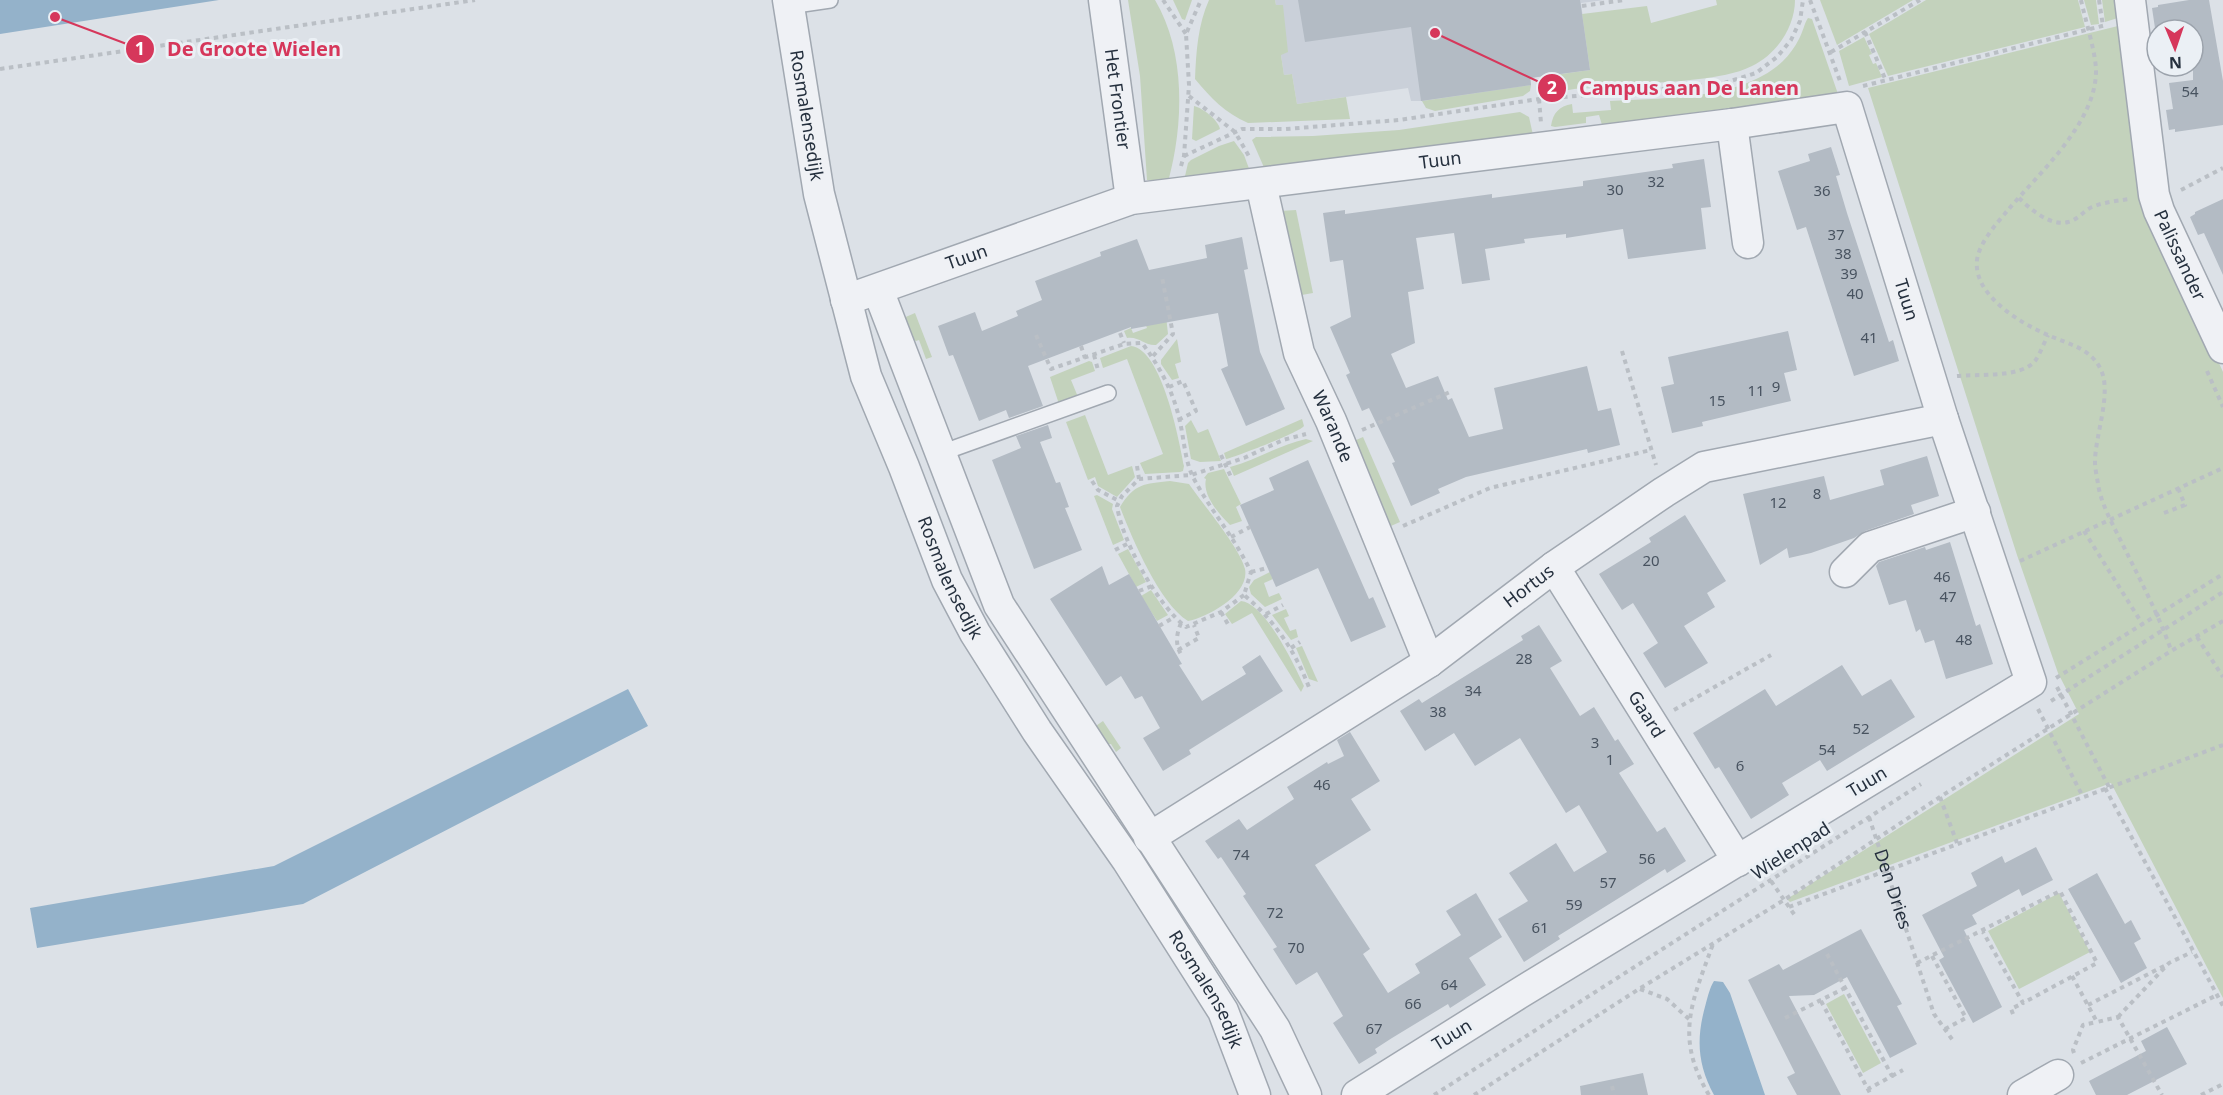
<svg xmlns="http://www.w3.org/2000/svg" width="2223" height="1095" font-family="'Noto Sans',sans-serif">
	<style>
		.built { fill: #cad0d9 }
		.green { fill: #c3d2bc }
		.water { fill: #94b2ca }
		.building { fill: #b3bbc4 }
		.lines { fill: none; stroke-linecap: round; stroke-linejoin: round }
		.lane-casing { stroke: #a1a8b1; stroke-width: 18 }
		.street-casing { stroke: #a1a8b1; stroke-width: 33 }
		.path { stroke: #babfc5; stroke-width: 4; stroke-dasharray: 4.5 4.5; stroke-linecap: butt }
		.lane { stroke: #eff1f5; stroke-width: 15 }
		.street { stroke: #eff1f5; stroke-width: 30 }
		.labels { text-anchor: middle; stroke-width: 6; stroke-linejoin: round; paint-order: stroke }
		.number-label { font-size: 15px; fill: #485360 }
		.street-label { font-size: 18px; fill: #25303e; stroke: #ebf0f5 }
		.leader { fill: none; stroke: #d6375b; stroke-width: 2 }
		.callout-dot { fill: #d6375b; stroke: #ebf0f5; stroke-width: 2 }
		.mark-label { font-size: 18px; text-anchor: middle; font-weight: bold; fill: #fff }
		.callout-label { font-size: 20px; text-anchor: middle; font-weight: bold; fill: #d6375b; stroke: #ebf0f5; stroke-width: 6; stroke-linejoin: round; paint-order: stroke }
	</style>
	<rect width="100%" height="100%" fill="#dce1e7"/>
	<polygon class="built" points="1275,0 1605,0 1581,3 1590,70 1531,78 1531,86 1422,101 1411,101 1408,88 1297,104 1292,74 1284,75 1281,55 1282,5 1276,5"/>
	<g class="green">
		<path d="M 1128,0 L 1155,0 C 1186,52 1184,125 1168,182 L 1147,180 L 1140,76 Z"/>
		<polygon points="1173,0 1192,0 1185,20 1182,19"/>
		<path d="M 1209,0 L 1275,0 L 1276,5 L 1283,5 L 1288,52 L 1281,55 L 1284,75 L 1292,74 L 1297,104 L 1346,97 L 1350,119 L 1248,123 C 1225,113 1211,98 1195,79 C 1196,52 1198,24 1209,0 Z"/>
		<path d="M 1716,0 L 1795,0 C 1795,27 1776,55 1752,66 C 1736,74 1716,77 1699,79 C 1652,85 1603,83 1557,92 C 1546,93 1541,87 1540,77 L 1590,70 L 1582,14 L 1647,6 L 1651,23 L 1717,5 Z"/>
		<polygon points="1820,0 1913,0 1837,45"/>
		<polygon points="1926,0 2078,0 2085,27 1888,76 1869,34"/>
		<polygon points="2084,0 2096,0 2099,24 2091,25"/>
		<polygon points="2102,0 2119,0 2121,17 2105,22"/>
		<path d="M 1808,18 L 1812,19 L 1838,94 L 1602,125 L 1599,115 L 1586,117 L 1586,123 L 1555,127 L 1551,126 C 1553,113 1559,106 1572,104 L 1573,113 L 1611,110 L 1610,101 C 1662,98 1743,100 1783,61 C 1789,55 1795,47 1799,39 C 1803,32 1804,24 1808,18 Z"/>
		<polygon points="2122,25 2147,203 2223,372 2223,998 2111,783 1790,902 1787,899 2079,714 2058,673 2017,555 1868,88"/>
		<polygon points="1864,37 1872,54 1869,55 1873,64 1876,63 1882,77 1849,86 1839,51"/>
		<polygon points="1531,85 1530,91 1523,96 1435,111 1426,108 1422,101"/>
		<path d="M 1194,106 C 1203,108 1218,120 1220,129 L 1196,141 L 1192,139 Z"/>
		<polygon points="1520,112 1529,117 1533,135 1266,172 1252,140 1256,137 1313,136 1399,130"/>
		<polygon points="1234,141 1244,155 1251,174 1183,185 1188,163 1191,160 1219,146"/>
		<polygon points="1296,210 1313,293 1296,296 1280,211"/>
		<polygon points="915,313 932,357 926,359 919,340 916,341 906,335 901,319"/>
		<path d="M 1166,316 L 1168,334 L 1156,345 C 1145,346 1139,336 1127,338 L 1124,331 L 1131,328 L 1133,333 L 1147,328 L 1145,323 Z"/>
		<polygon points="1177,339 1181,362 1175,364 1179,378 1172,380 1161,364 1161,360"/>
		<path d="M 1131,346 C 1162,349 1179,440 1184,466 L 1183,471 L 1180,472 L 1145,474 L 1140,463 L 1163,454 L 1127,359 L 1103,368 L 1100,358 Z"/>
		<polygon points="1089,361 1092,362 1095,371 1071,380 1078,397 1059,404 1050,377"/>
		<polygon points="1085,415 1108,475 1132,466 1135,477 1117,497 1098,486 1095,477 1088,480 1066,422"/>
		<path d="M 1302,419 L 1304,426 C 1300,432 1238,456 1226,459 L 1224,453 Z"/>
		<polygon points="1191,420 1198,433 1208,429 1221,461 1200,462 1191,459 1185,426"/>
		<polygon points="1363,437 1400,522 1384,529 1347,444"/>
		<path d="M 1306,439 L 1313,441 L 1234,476 L 1230,467 C 1256,460 1279,445 1306,439 Z"/>
		<path d="M 1224,469 L 1241,504 L 1236,507 L 1242,521 L 1230,525 C 1219,514 1202,495 1206,479 L 1204,478 L 1208,473 Z"/>
		<path d="M 1170,481 L 1189,484 C 1202,503 1240,548 1245,569 C 1250,594 1208,617 1188,621 C 1159,603 1132,538 1120,507 C 1135,483 1144,484 1170,481 Z"/>
		<polygon points="1097,495 1113,504 1112,509 1124,540 1113,545 1094,496"/>
		<polygon points="1128,549 1146,582 1136,587 1118,554"/>
		<polygon points="1270,572 1273,579 1264,583 1269,597 1279,593 1282,599 1265,607 1251,594 1249,587 1254,580"/>
		<polygon points="1151,590 1168,615 1157,621 1141,596"/>
		<path d="M 1241,601 C 1265,603 1295,666 1304,686 L 1301,692 L 1252,613 L 1232,624 L 1225,614 Z"/>
		<polygon points="1286,609 1289,616 1284,618 1290,631 1296,629 1298,637 1291,640 1272,615"/>
		<polygon points="1302,646 1318,682 1309,679 1296,648"/>
		<polygon points="1103,721 1121,748 1116,752 1111,744 1108,744 1090,730"/>
		<polygon points="2059,893 2090,952 2019,989 1988,931"/>
		<polygon points="1844,994 1881,1063 1863,1073 1826,1004"/>
	</g>
	<g class="water">
		<polygon points="0,0 219,0 0,34"/>
		<polygon points="628,689 648,726 303,904 37,948 30,908 274,866"/>
		<path d="M 1714,981 L 1723,982 L 1730,993 L 1765,1095 L 1714,1095 C 1697,1063 1696,1038 1706,1003 C 1708,996 1710,987 1714,981 Z"/>
	</g>
	<g class="building">
		<polygon points="1298,0 1580,0 1590,70 1530,78 1531,85 1421,101 1411,27 1305,42"/>
		<polygon points="2189,0 2209,0 2223,81 2223,125 2175,132 2175,129 2169,130 2166,110 2173,109 2169,83 2193,80 2193,30 2161,30 2161,27 2155,28 2152,8 2158,7 2158,5"/>
		<polygon points="1831,147 1840,175 1836,176 1847,213 1889,342 1893,340 1899,361 1854,376 1806,227 1797,230 1778,171 1810,161 1808,154"/>
		<polygon points="1704,159 1711,207 1701,208 1706,249 1628,259 1623,229 1566,238 1566,234 1524,239 1525,243 1485,249 1490,280 1462,284 1454,233 1416,238 1424,289 1408,292 1415,343 1391,354 1406,388 1438,376 1448,400 1452,398 1469,437 1503,429 1494,388 1587,366 1598,411 1611,408 1620,445 1588,453 1587,449 1466,477 1438,489 1440,493 1411,506 1392,463 1395,462 1369,408 1362,411 1346,375 1350,373 1330,327 1351,317 1343,260 1330,262 1323,213 1345,210 1345,214 1492,194 1492,198 1583,186 1583,181 1673,168 1672,164"/>
		<polygon points="2223,199 2223,275 2204,233 2198,235 2190,217 2195,214 2195,212"/>
		<polygon points="1242,237 1248,269 1244,270 1260,352 1285,409 1246,426 1221,369 1228,366 1218,313 1131,329 1131,327 1028,366 1043,406 1009,418 1006,410 979,421 953,355 949,356 938,326 975,312 982,331 1018,316 1016,311 1042,300 1035,281 1101,256 1100,252 1137,239 1149,270 1207,258 1205,245"/>
		<polygon points="1788,331 1797,370 1784,373 1791,401 1702,422 1703,426 1672,433 1661,387 1674,384 1668,357"/>
		<polygon points="1048,425 1052,438 1040,442 1056,483 1060,482 1069,507 1065,508 1082,550 1034,569 992,460 1021,448 1016,436"/>
		<polygon points="1927,456 1939,496 1911,505 1914,514 1865,531 1854,538 1811,553 1789,558 1787,548 1760,565 1743,494 1824,476 1830,500 1884,485 1880,470"/>
		<polygon points="1308,460 1369,599 1373,597 1386,627 1351,642 1318,568 1276,587 1240,505 1274,490 1269,478"/>
		<polygon points="1685,515 1726,581 1707,593 1715,607 1684,626 1708,663 1665,688 1643,653 1658,643 1633,603 1622,610 1599,574 1651,542 1649,538"/>
		<polygon points="1950,542 1976,626 1980,624 1993,664 1946,679 1934,640 1925,643 1920,629 1916,632 1906,600 1889,605 1876,566 1879,562 1925,547 1926,550"/>
		<polygon points="1102,566 1109,585 1129,574 1182,664 1179,665 1202,701 1246,674 1242,667 1260,655 1283,691 1189,750 1191,754 1163,771 1143,738 1160,728 1142,696 1135,699 1121,676 1106,686 1050,599"/>
		<polygon points="1539,625 1562,661 1550,668 1580,716 1594,707 1615,741 1618,739 1634,764 1619,773 1657,832 1665,827 1686,861 1667,873 1665,869 1627,893 1558,936 1560,939 1524,962 1498,919 1528,901 1509,873 1556,843 1574,872 1607,852 1579,805 1566,813 1520,738 1475,766 1454,733 1425,751 1400,711 1419,699 1422,703 1523,640 1521,636"/>
		<polygon points="1842,665 1862,696 1891,679 1915,717 1827,771 1820,760 1782,783 1789,795 1751,819 1719,767 1715,769 1693,733 1765,689 1776,706"/>
		<polygon points="1350,732 1380,781 1351,799 1371,830 1315,865 1370,949 1363,954 1388,993 1420,973 1415,964 1461,935 1446,911 1476,893 1502,937 1469,958 1486,985 1450,1008 1448,1004 1392,1038 1375,1049 1377,1053 1359,1064 1333,1023 1343,1016 1317,972 1296,985 1273,949 1277,947 1243,896 1246,894 1221,857 1218,859 1205,841 1239,819 1247,830 1294,799 1287,787 1327,762 1328,764 1344,756 1337,740"/>
		<polygon points="2036,847 2053,880 2022,896 2019,889 1972,915 1977,924 1964,930 2002,1007 1973,1023 1939,960 1944,957 1922,915 1977,886 1971,873 2002,856 2005,863"/>
		<polygon points="2097,873 2125,924 2131,920 2141,939 2134,943 2147,968 2121,983 2068,889"/>
		<polygon points="1861,929 1902,1004 1897,1006 1917,1044 1890,1058 1847,977 1814,995 1789,996 1841,1095 1797,1095 1787,1077 1795,1073 1748,980 1779,964 1783,970"/>
		<polygon points="2167,1027 2187,1064 2127,1095 2096,1095 2089,1081 2146,1051 2141,1041"/>
		<polygon points="1643,1073 1648,1095 1581,1095 1580,1086"/>
	</g>
	<g class="lines">
		<defs>
			<g id="lane">
				<polyline points="789,6 830,0"/>
				<polyline points="941,453 1108,393"/>
			</g>
			<g id="street">
				<path id="s2" d="M 788,0 L 819,194 L 866,376 L 904,467 L 947,580 L 975,633 L 1037,731 L 1127,860 L 1223,1011 L 1255,1095"/>
				<path id="s3" d="M 1104,0 L 1131,199"/>
				<path id="s4" d="M 2130,0 L 2154,195 L 2159,211 L 2223,348"/>
				<polyline points="1732,124 1748,243"/>
				<path id="s5" d="M 1261,184 L 1299,353 L 1331,421 L 1429,662"/>
				<polyline points="878,290 999,605 1275,1029 1306,1095"/>
				<path id="s6" d="M 846,300 L 1131,199 L 1732,124 L 1847,107 L 1943,419 L 2031,682 L 1518,994 L 1357,1095"/>
				<path id="s7" d="M 1554,567 L 1738,861"/>
				<polyline points="1845,572 1870,547 1975,512"/>
				<path id="s8" d="M 1149,838 L 1429,662 L 1554,567 L 1664,492 L 1704,467 L 1943,419"/>
				<polyline points="2023,1095 2058,1075"/>
			</g>
		</defs>
		<use href="#lane" class="lane-casing"/>
		<use href="#street" class="street-casing"/>
		<g class="path">
			<polyline points="1163,0 1186,34"/>
			<polyline points="1810,0 1840,81"/>
			<path d="M 2081,0 C 2085,19 2096,53 2096,71 C 2096,123 2039,173 2008,210 C 1997,223 1979,243 1977,260 C 1973,295 2020,323 2048,335 C 2067,344 2089,347 2100,368 C 2113,391 2095,435 2095,462 C 2095,469 2097,477 2098,484 C 2101,504 2113,525 2122,543 C 2139,578 2158,613 2171,650"/>
			<polyline points="2099,0 2103,26"/>
			<polyline points="1582,6 1624,0"/>
			<polyline points="1865,32 1886,81"/>
			<polyline points="1831,52 1920,0"/>
			<polyline points="0,69 475,0"/>
			<polyline points="1863,86 2106,25"/>
			<polyline points="1189,96 1235,132 1250,158"/>
			<polyline points="1539,99 1541,123"/>
			<polyline points="1184,156 1242,129 1286,129 1399,120 1539,99 1721,84 1756,73 1777,57 1791,40 1800,21 1803,0"/>
			<polyline points="1181,166 1184,156 1189,85 1186,34 1201,0"/>
			<polyline points="2181,190 2223,168"/>
			<path d="M 2019,198 C 2030,209 2051,227 2068,222 C 2078,220 2083,211 2092,207 C 2104,202 2117,201 2129,199"/>
			<polyline points="1120,333 1124,343"/>
			<path d="M 1036,335 L 1051,369 L 1124,344 L 1142,343 C 1160,367 1174,393 1180,422 C 1184,439 1185,461 1193,477 C 1210,510 1235,538 1251,572 L 1244,595 C 1275,621 1296,652 1310,690"/>
			<polyline points="1081,346 1085,358"/>
			<polyline points="1622,351 1656,465"/>
			<polyline points="1094,355 1098,370"/>
			<polyline points="1153,356 1173,334 1162,277"/>
			<polyline points="2207,371 2223,407"/>
			<path d="M 1957,376 C 1978,374 2021,378 2035,361 C 2040,354 2044,343 2048,335"/>
			<polyline points="1169,387 1183,381 1196,411 1180,419"/>
			<polyline points="1362,430 1450,392"/>
			<polyline points="1221,455 1231,477"/>
			<polyline points="1137,466 1139,479"/>
			<polyline points="1092,481 1098,490 1119,501"/>
			<polyline points="2164,513 2185,505 2178,488"/>
			<polyline points="1403,526 1490,488 1651,450"/>
			<polyline points="2084,531 2143,625"/>
			<polyline points="1231,537 1250,527"/>
			<polyline points="1115,550 1129,543"/>
			<polyline points="2020,561 2223,468"/>
			<polyline points="1251,572 1267,568"/>
			<polyline points="1139,591 1152,586"/>
			<path d="M 1244,595 L 1221,612 L 1186,627 C 1158,606 1122,541 1117,506 L 1122,496 L 1139,479 L 1191,475 L 1244,458 L 1283,440 L 1306,434"/>
			<polyline points="1221,612 1229,626"/>
			<polyline points="1266,614 1283,605"/>
			<path d="M 1181,623 C 1176,635 1175,645 1182,656"/>
			<polyline points="1159,626 1173,618"/>
			<polyline points="2197,637 2223,677"/>
			<polyline points="1291,648 1300,642"/>
			<polyline points="1178,650 1199,638 1194,625"/>
			<polyline points="2056,678 2223,574"/>
			<polyline points="2057,687 2109,787"/>
			<polyline points="2051,701 2223,592"/>
			<polyline points="2038,709 2083,797"/>
			<polyline points="1674,710 1771,655"/>
			<polyline points="2105,788 2223,1006"/>
			<polyline points="1940,797 1957,843"/>
			<path id="s1" d="M 1869,817 L 1934,1014 L 1954,1042"/>
			<polyline points="1771,881 1796,917"/>
			<polyline points="1789,907 2223,745"/>
			<polyline points="1827,954 1892,1076 1868,1089"/>
			<polyline points="1932,956 1966,1018 1945,1029"/>
			<polyline points="1917,963 2060,891 2097,963 2023,1003 1983,932"/>
			<polyline points="2072,976 2097,1022 2118,1017 2162,1095"/>
			<polyline points="1640,989 1667,999 1689,1019"/>
			<polyline points="1821,1001 1871,1095"/>
			<polyline points="2088,1005 2166,965"/>
			<polyline points="2013,1014 2011,1009 2023,1003"/>
			<polyline points="2118,1017 2169,963 2192,952"/>
			<polyline points="1785,1018 1845,988"/>
			<polyline points="2074,1053 2073,1050 2083,1025 2097,1022"/>
			<polyline points="2081,1063 2217,995"/>
			<polyline points="1892,1076 1903,1070"/>
			<polyline points="1612,1086 1614,1095"/>
			<polyline points="1434,1095 1921,784"/>
			<polyline points="1474,1095 1639,989 1784,900 1940,797 2171,651 2223,621"/>
			<path d="M 1709,1095 C 1674,1037 1692,1002 1713,944"/>
			<polyline points="2201,1095 2223,1084"/>
		</g>
		<use href="#lane" class="lane"/>
		<use href="#street" class="street"/>
	</g>
	<g class="labels">
		<g class="number-label">
			<text x="2190" y="97">54</text>
			<text x="1656" y="187">32</text>
			<text x="1615" y="195">30</text>
			<text x="1822" y="196">36</text>
			<text x="1836" y="240">37</text>
			<text x="1843" y="259">38</text>
			<text x="1849" y="279">39</text>
			<text x="1855" y="299">40</text>
			<text x="1869" y="343">41</text>
			<text x="1776" y="392">9</text>
			<text x="1756" y="396">11</text>
			<text x="1717" y="406">15</text>
			<text x="1817" y="499">8</text>
			<text x="1778" y="508">12</text>
			<text x="1651" y="566">20</text>
			<text x="1942" y="582">46</text>
			<text x="1948" y="602">47</text>
			<text x="1964" y="645">48</text>
			<text x="1524" y="664">28</text>
			<text x="1473" y="696">34</text>
			<text x="1438" y="717">38</text>
			<text x="1861" y="734">52</text>
			<text x="1595" y="748">3</text>
			<text x="1827" y="755">54</text>
			<text x="1610" y="765">1</text>
			<text x="1740" y="771">6</text>
			<text x="1322" y="790">46</text>
			<text x="1241" y="860">74</text>
			<text x="1647" y="864">56</text>
			<text x="1608" y="888">57</text>
			<text x="1574" y="910">59</text>
			<text x="1275" y="918">72</text>
			<text x="1540" y="933">61</text>
			<text x="1296" y="953">70</text>
			<text x="1449" y="990">64</text>
			<text x="1413" y="1009">66</text>
			<text x="1374" y="1034">67</text>
		</g>
		<g class="street-label">
			<text dy="6" stroke="none"><textPath href="#s3" startOffset="100">Het Frontier</textPath></text>
			<text dy="6" stroke="none"><textPath href="#s2" startOffset="117">Rosmalensedijk</textPath></text>
			<text dy="6" stroke="none"><textPath href="#s6" startOffset="614">Tuun</textPath></text>
			<text dy="6" stroke="none"><textPath href="#s4" startOffset="262">Palissander</textPath></text>
			<text dy="6" stroke="none"><textPath href="#s6" startOffset="128">Tuun</textPath></text>
			<text dy="6" stroke="none"><textPath href="#s6" startOffset="1226">Tuun</textPath></text>
			<text dy="6" stroke="none"><textPath href="#s5" startOffset="254">Warande</textPath></text>
			<text dy="6" stroke="none"><textPath href="#s2" startOffset="603">Rosmalensedijk</textPath></text>
			<text dy="6" stroke="none"><textPath href="#s8" startOffset="456">Hortus</textPath></text>
			<text dy="6" stroke="none"><textPath href="#s7" startOffset="174">Gaard</textPath></text>
			<text transform="translate(1867 782) rotate(-31)" y="6">Tuun</text>
			<text transform="translate(1791 851) rotate(-33)" y="6">Wielenpad</text>
			<text dy="6" stroke="none"><textPath href="#s1" startOffset="76">Den Dries</textPath></text>
			<text dy="6" stroke="none"><textPath href="#s2" startOffset="1089">Rosmalensedijk</textPath></text>
			<text transform="translate(1452 1035) rotate(-32)" y="6">Tuun</text>
		</g>
	</g>
	<path class="leader" d="M55 17L140 49M1435 33L1552 88"/>
	<g class="callout-dot">
		<circle cx="55" cy="17" r="6"/>
		<circle cx="1435" cy="33" r="6"/>
		<circle cx="140" cy="49" r="15"/>
		<circle cx="1552" cy="88" r="15"/>
	</g>
	<g class="mark-label">
		<text x="140" y="55">1</text>
		<text x="1552" y="94">2</text>
	</g>
	<g class="callout-label">
		<text x="254" y="56">De Groote Wielen</text>
		<text x="1689" y="95">Campus aan De Lanen</text>
	</g>
	<g transform="translate(2175 48) rotate(178)"><circle r="28" fill="#ebf0f5" stroke="#9ca3ac" stroke-width="1.5"/>
	<path d="M0-4.5L10 22L0 15L-10 22Z" fill="#d6375b"/>
	<text y="-9" font-size="16" font-weight="bold" text-anchor="middle" fill="#25303e">N</text>
	</g>
</svg>
